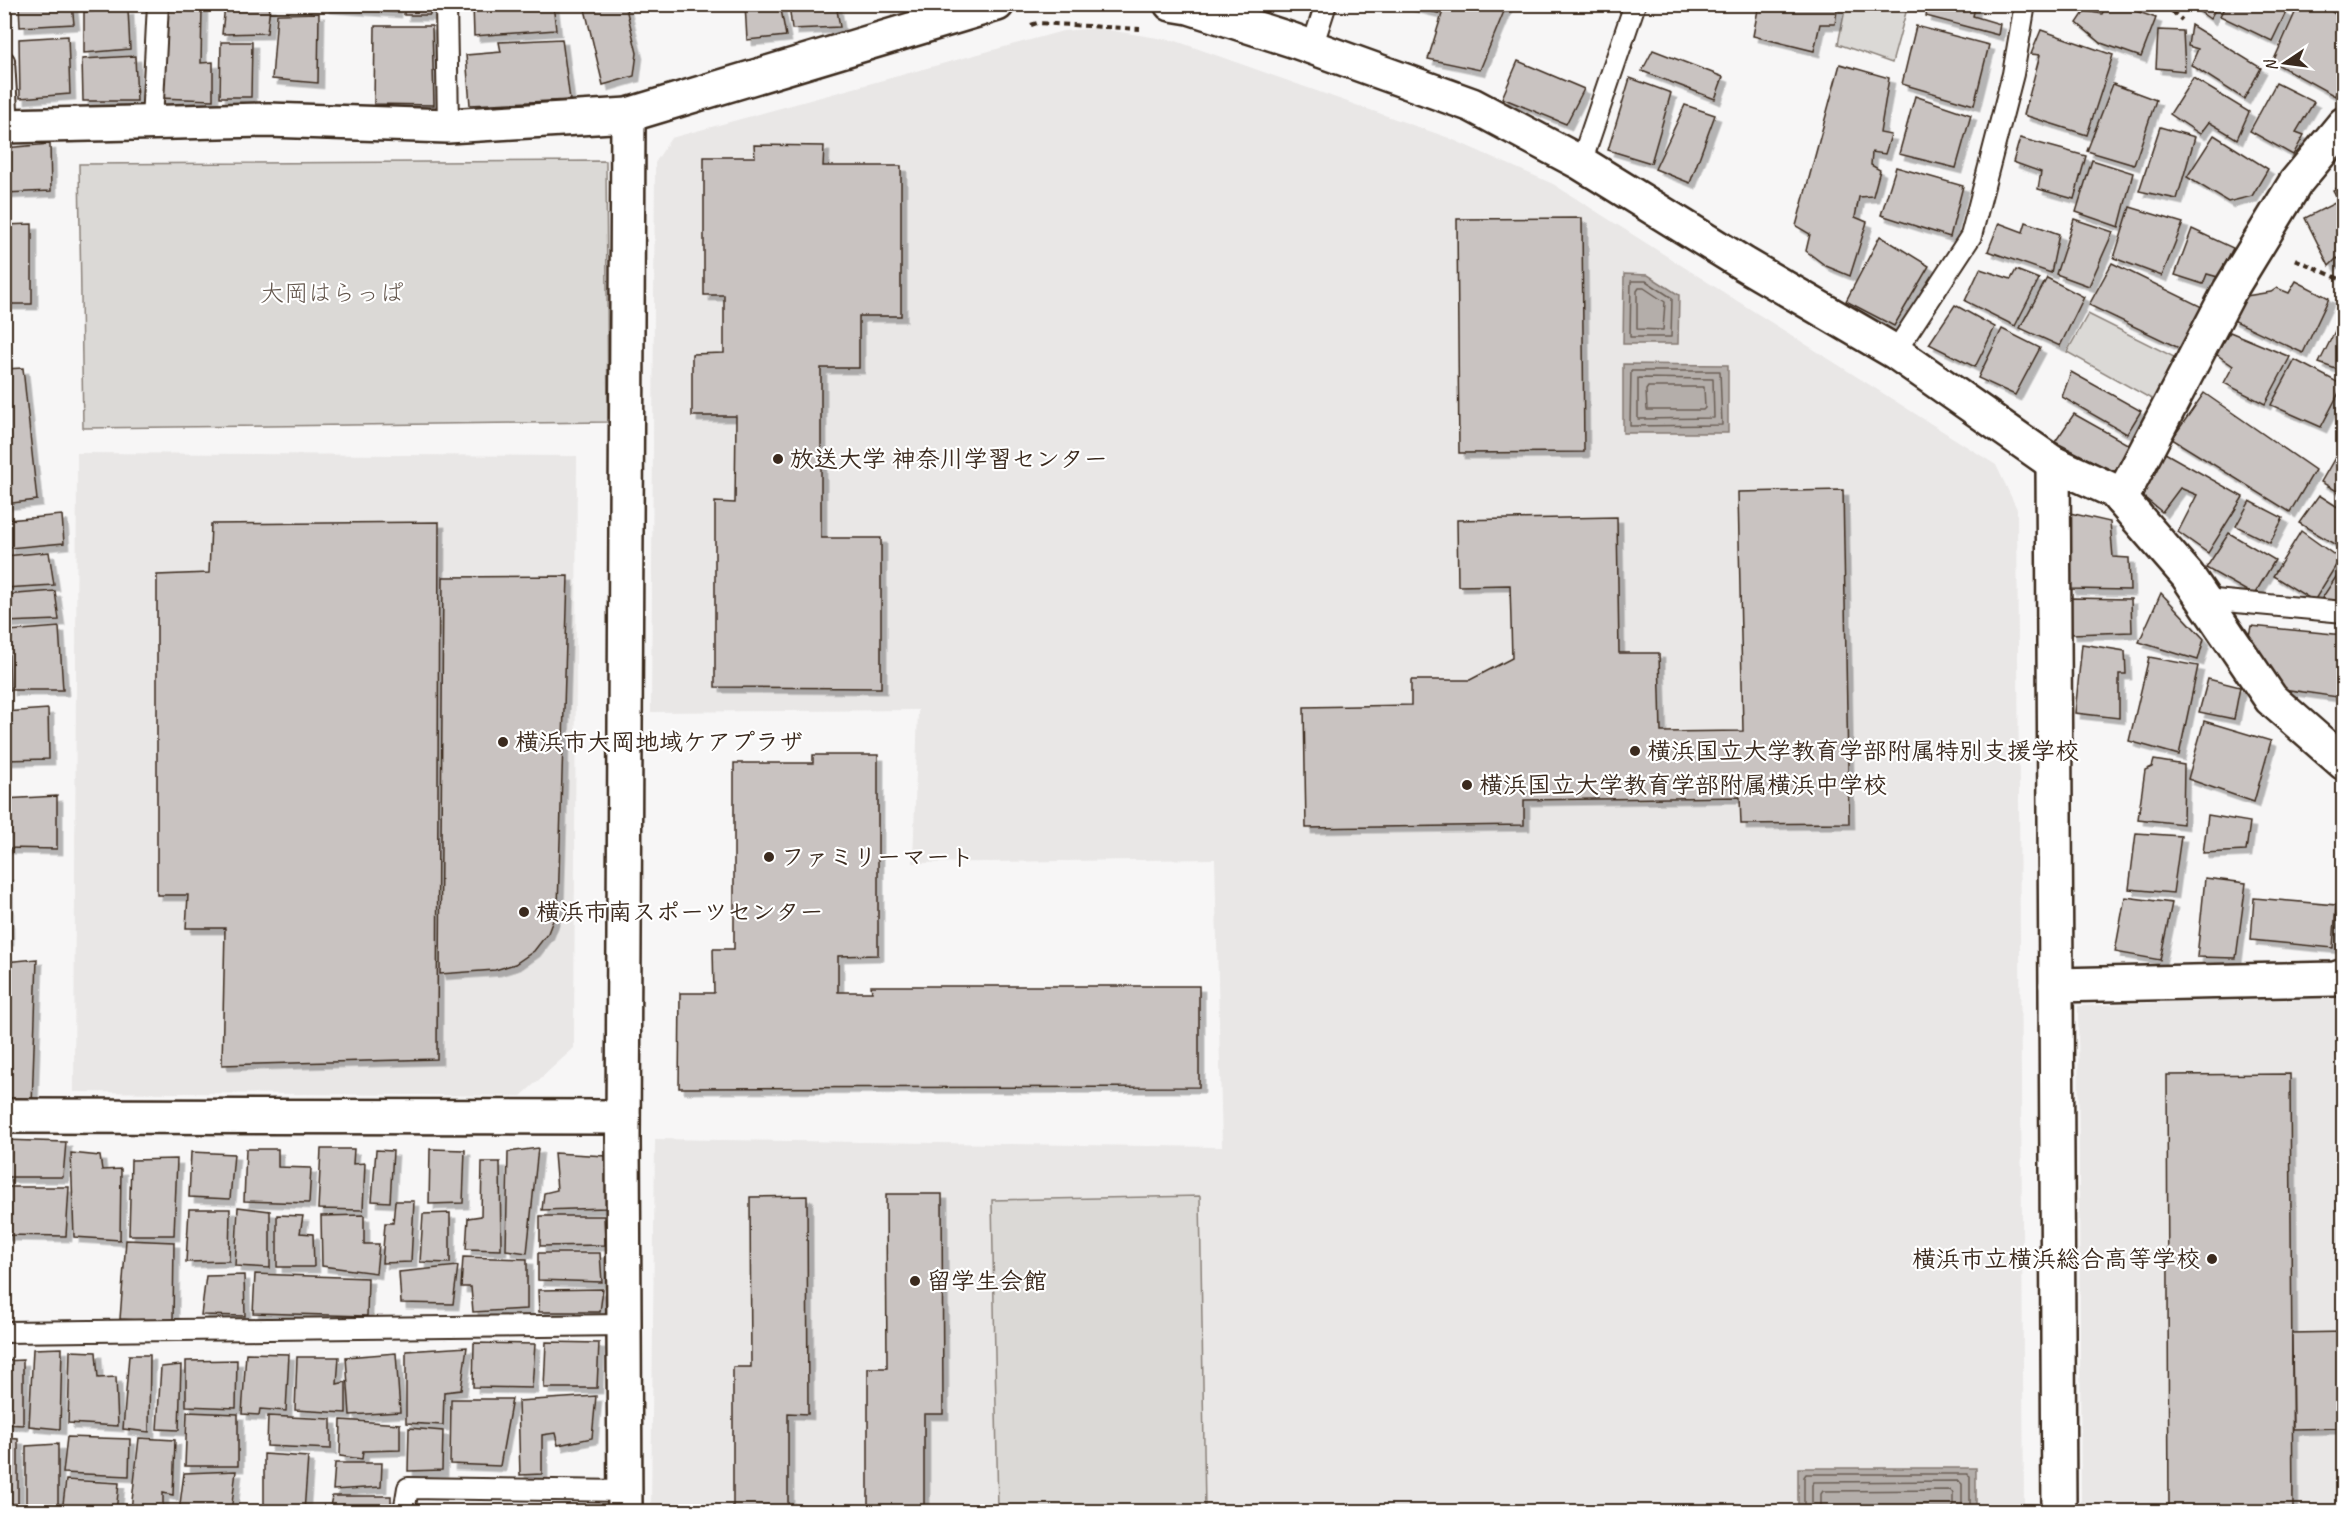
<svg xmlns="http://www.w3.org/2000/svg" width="2348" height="1516" font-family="Caveat,'Klee One',sans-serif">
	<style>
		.built { fill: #e9e7e6 }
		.green { fill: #dbd9d6; stroke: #8b827a; stroke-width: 1.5 }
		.water { fill: #b4aeaa; stroke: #847972; stroke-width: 1.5 }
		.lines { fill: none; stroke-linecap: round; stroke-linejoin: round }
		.shore { stroke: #6b5f56; stroke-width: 1.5 }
		.building { fill: #c9c3c1; stroke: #3b2a1e; stroke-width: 1.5; filter: url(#shadow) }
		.lane-casing { stroke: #3b2a1e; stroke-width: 24 }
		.street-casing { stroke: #3b2a1e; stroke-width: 38 }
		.path { stroke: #3b2a1e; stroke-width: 4; stroke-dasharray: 6 4.5; stroke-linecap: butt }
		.lane { stroke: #fff; stroke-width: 20 }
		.street { stroke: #fff; stroke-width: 33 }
		.poi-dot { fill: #3b2a1e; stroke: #fff; stroke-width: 2 }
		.labels { text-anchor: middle; stroke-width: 4.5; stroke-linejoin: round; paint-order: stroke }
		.park-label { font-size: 24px; fill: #63564c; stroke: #fff }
		.poi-label { font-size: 24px; font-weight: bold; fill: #3b2a1e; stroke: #fff; text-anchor: start }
	</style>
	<defs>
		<filter id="shadow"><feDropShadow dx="5.5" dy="5.5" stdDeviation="0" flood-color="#0004"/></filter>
	</defs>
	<rect width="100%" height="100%" fill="#f7f6f6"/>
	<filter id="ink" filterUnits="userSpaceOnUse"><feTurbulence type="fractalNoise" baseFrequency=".0167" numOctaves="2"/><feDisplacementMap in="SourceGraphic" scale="12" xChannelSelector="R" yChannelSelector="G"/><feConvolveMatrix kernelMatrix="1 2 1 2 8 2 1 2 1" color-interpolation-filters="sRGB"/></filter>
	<g filter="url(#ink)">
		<g class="built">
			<polygon points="1096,28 1176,41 1449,138 1553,184 1996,465 2017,509 2024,1511 651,1511 655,1139 1222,1147 1215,859 913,863 918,710 651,712 655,163 671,138 1063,31"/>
			<polygon points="77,453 577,456 574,1048 521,1096 74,1092"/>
			<polygon points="2343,994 2343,1511 2081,1511 2078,1006"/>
		</g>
		<g class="green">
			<polygon points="1846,5 1908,5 1892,63 1838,44"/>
			<polygon points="606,161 608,422 83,428 79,164"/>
			<polygon points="2088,314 2178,359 2155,401 2067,352"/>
			<polygon points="1200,1196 1205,1511 998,1511 992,1200"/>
		</g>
		<g class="water">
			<polygon points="1624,274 1648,275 1679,295 1678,344 1623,344"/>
			<polygon points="1623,364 1728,365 1728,433 1623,433"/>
			<rect x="1798" y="1468" width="178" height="43"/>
		</g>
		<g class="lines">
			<g class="shore">
				<polygon points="1631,281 1646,281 1672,298 1671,337 1630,337"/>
				<polygon points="1639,288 1644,288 1665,302 1663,330 1637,329 1637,291"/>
				<polygon points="1631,371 1720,371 1722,425 1630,426"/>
				<polygon points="1638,378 1713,379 1714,418 1638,419"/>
				<polygon points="1648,387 1704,387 1705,408 1703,410 1647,410 1646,390"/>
				<polyline points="1804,1512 1804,1477 1806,1474 1967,1474 1970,1476 1970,1512"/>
				<polyline points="1812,1512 1812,1485 1814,1482 1959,1481 1962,1484 1962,1512"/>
				<polyline points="1821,1512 1821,1494 1823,1491 1950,1490 1953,1493 1953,1512"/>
			</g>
		</g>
		<g class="building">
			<polygon points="19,4 72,4 74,24 20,27"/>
			<polygon points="324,4 396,4 396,12 324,7"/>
			<polygon points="404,4 429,4 430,15 404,15"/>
			<polygon points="473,4 553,4 556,30 474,36"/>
			<polygon points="625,4 637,53 634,76 603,85 584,5"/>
			<polygon points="745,4 780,4 786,36 747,40"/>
			<polygon points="789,4 836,4 840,27 792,29"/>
			<polygon points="1401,4 1507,4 1480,70 1428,59 1442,14"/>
			<polygon points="1759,4 1838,4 1835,24 1820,24 1814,51 1753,36"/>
			<polygon points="1928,4 1976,4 1973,16 2000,24 1998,35 1926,16"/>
			<polygon points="2107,4 2116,4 2156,18 2141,57 2101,43 2077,23 2085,11 2102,14"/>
			<polygon points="2189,4 2218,4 2210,19"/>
			<polygon points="2226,4 2270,4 2286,12 2272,41 2220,16"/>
			<polygon points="2299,4 2333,4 2331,11 2341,19 2336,30 2344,35 2344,88 2339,86 2335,96 2273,62"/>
			<polygon points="225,5 270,6 267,33 222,34"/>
			<polygon points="167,7 202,7 201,63 213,62 213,100 159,98"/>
			<polygon points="128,9 130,49 84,53 84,12"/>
			<polygon points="319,13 318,83 272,79 277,14"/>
			<polygon points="2191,25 2261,68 2244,99 2191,65 2198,49 2188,46"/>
			<polygon points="375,26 432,26 434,105 374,104"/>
			<polygon points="1916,26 1989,45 1974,105 1902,84"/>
			<polygon points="2041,30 2113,55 2087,135 2024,115 2040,55 2031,54"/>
			<polygon points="2158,30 2183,31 2185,71 2156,68"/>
			<polygon points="68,36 70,94 20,98 19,39"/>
			<polygon points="562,39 570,100 470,105 466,55 501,52 499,42"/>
			<polygon points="221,42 252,42 251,97 220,97"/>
			<polygon points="1653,50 1723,77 1715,99 1642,71"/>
			<polygon points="135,56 137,101 83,101 82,59"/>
			<polygon points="1518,61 1584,89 1566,124 1502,98"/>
			<polygon points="1840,64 1889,78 1880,133 1891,135 1885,154 1872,152 1871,165 1880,170 1873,196 1859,197 1855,217 1867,222 1850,276 1826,266 1806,251 1810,234 1796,226"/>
			<polygon points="1630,78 1671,93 1651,163 1608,150"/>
			<polygon points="2193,78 2249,112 2237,139 2209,122 2200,134 2170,114"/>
			<polygon points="2276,83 2314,102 2296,132 2304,135 2293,155 2250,131"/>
			<polygon points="2113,84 2156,100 2134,165 2087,151"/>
			<polygon points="1915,96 1971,115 1956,168 1899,154"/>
			<polygon points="1685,105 1715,115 1690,183 1655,169"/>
			<polygon points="2160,127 2195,137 2177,199 2139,191"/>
			<polygon points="2214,135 2268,169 2252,196 2228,202 2187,177"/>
			<polygon points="2020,138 2086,156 2074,199 2038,189 2041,172 2013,162"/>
			<polygon points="50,144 51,191 4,193 4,148"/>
			<polygon points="754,145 824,146 823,166 901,166 901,316 859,316 859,368 821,368 821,538 881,538 881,688 715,687 715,502 735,503 736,416 692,416 692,354 724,353 724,295 704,295 704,157 755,157"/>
			<polygon points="2092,160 2133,173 2119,227 2076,212"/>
			<polygon points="1896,167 1963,186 1950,237 1881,215"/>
			<polygon points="2344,185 2344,264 2337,258 2329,266 2305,218 2339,201 2333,190"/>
			<polygon points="2130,207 2183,223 2162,276 2114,258"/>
			<polygon points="1582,218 1584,452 1459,453 1457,219"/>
			<polygon points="2074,219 2113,232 2089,286 2056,274"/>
			<polygon points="2026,222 2059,234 2051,273 1988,251 1999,223 2023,232"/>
			<polygon points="32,224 32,304 4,304 4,225"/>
			<polygon points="2192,229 2233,248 2218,277 2207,274 2203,284 2175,275"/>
			<polygon points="1880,236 1929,266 1894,326 1846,301"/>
			<polygon points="2112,263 2204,308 2181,349 2089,305"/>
			<polygon points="1980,269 2011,279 2016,270 2039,279 2015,326 1965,301"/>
			<polygon points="2047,278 2084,297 2060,346 2020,328"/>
			<polygon points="2296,281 2329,298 2303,353 2231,319 2246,296 2271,292 2277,288 2289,293"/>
			<polygon points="1955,305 1995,327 1975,367 1929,344"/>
			<polygon points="2344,313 2344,372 2319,363"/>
			<polygon points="2002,329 2040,348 2015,395 1978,378"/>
			<polygon points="2230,332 2290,357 2265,404 2224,383 2233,366 2216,354"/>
			<polygon points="2295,360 2343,385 2321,427 2271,405"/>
			<polygon points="23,368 37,500 4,504 4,369"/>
			<polygon points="2071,372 2141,411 2127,434 2062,397"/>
			<polygon points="2204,393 2315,470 2290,512 2172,439"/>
			<polygon points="2074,414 2131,446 2114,472 2055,442"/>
			<polygon points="2344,442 2344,495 2321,482"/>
			<polygon points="2165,453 2243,497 2208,553 2178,532 2197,495 2180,488 2162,512 2140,494"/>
			<polygon points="1843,490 1849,823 1741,824 1740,797 1524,800 1524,825 1306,828 1304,707 1411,705 1411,680 1470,680 1512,658 1510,585 1458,586 1457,520 1617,517 1619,653 1659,653 1661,732 1743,731 1738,492"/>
			<polygon points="2319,495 2344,511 2344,550 2299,523"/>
			<polygon points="2250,501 2283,518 2270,543 2236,526"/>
			<polygon points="2070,513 2110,522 2113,557 2129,558 2130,590 2070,589"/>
			<polygon points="62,515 64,543 9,548 8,520"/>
			<polygon points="439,522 437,1059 222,1065 225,928 186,928 188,895 157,895 157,575 209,573 211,524"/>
			<polygon points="2301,531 2340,559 2314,601 2273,576"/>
			<polygon points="2229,533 2275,560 2254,595 2206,568"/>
			<polygon points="49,552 54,585 4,588 4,556"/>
			<polygon points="2344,565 2344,603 2320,601"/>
			<polygon points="568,576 558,907 548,933 534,951 515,964 495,970 440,974 443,577"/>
			<polygon points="55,591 59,620 4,622 4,595"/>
			<polygon points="2161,593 2204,639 2198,660 2139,642"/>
			<polygon points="2069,598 2131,599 2132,632 2071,634"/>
			<polygon points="2251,626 2344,635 2344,698 2283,689 2248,641"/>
			<polygon points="59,627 63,690 10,690 8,631"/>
			<polygon points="2082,644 2125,651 2126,674 2119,674 2119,718 2075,713"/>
			<polygon points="2149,657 2198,666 2179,755 2129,741"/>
			<polygon points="2208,679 2240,687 2234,719 2199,712"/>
			<polygon points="48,709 49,759 4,760 4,712"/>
			<polygon points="2204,721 2271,741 2254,802 2188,779"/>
			<polygon points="813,755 878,755 878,955 838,956 838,992 872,992 871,986 1199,986 1199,1087 679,1088 680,993 714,993 713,949 734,949 734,763 813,763"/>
			<polygon points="2154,760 2184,765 2183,824 2138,819 2145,770 2152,767"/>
			<polygon points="57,796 57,849 4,848 4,799"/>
			<polygon points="2208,815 2250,822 2246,851 2203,853"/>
			<polygon points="2136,833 2181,836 2173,893 2129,889"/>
			<polygon points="4,875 7,875 8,940 4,940"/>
			<polygon points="2205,878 2246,883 2236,958 2197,957"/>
			<polygon points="2125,897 2172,903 2160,960 2115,952"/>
			<polygon points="2254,898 2336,905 2333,948 2251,940"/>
			<polygon points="37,959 32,1106 4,1105 4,962"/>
			<polygon points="2290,1074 2293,1512 2169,1512 2167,1075"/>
			<polygon points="4,1140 66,1142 63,1177 4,1177"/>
			<polygon points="538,1148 527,1253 506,1250 508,1152"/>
			<polygon points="246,1149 278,1149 278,1167 311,1168 309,1203 244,1201"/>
			<polygon points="321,1149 354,1149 353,1164 365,1163 363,1210 318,1209"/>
			<polygon points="430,1149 465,1150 463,1203 429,1204"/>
			<polygon points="376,1150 393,1151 390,1202 372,1201"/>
			<polygon points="191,1152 234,1154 230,1199 189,1197"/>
			<polygon points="71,1153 100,1156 102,1170 121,1169 120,1240 74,1237"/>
			<polygon points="554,1153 606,1156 606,1208 542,1210 544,1193 557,1190"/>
			<polygon points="177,1159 174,1235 129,1235 131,1160"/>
			<polygon points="482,1162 500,1162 501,1250 466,1249 468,1218 481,1216"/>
			<polygon points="4,1187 69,1187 66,1236 4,1235"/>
			<polygon points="886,1194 942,1194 943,1414 924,1414 924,1512 868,1512 868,1368 887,1368"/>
			<polygon points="807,1196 808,1414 788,1413 788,1512 733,1512 733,1367 751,1367 750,1197"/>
			<polygon points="395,1201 414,1201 411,1262 382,1263 385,1223 393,1223"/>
			<polygon points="238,1207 270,1211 270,1268 235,1266"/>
			<polygon points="189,1209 230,1209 229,1261 186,1262"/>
			<polygon points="450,1213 450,1263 420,1262 423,1214"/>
			<polygon points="277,1215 303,1216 300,1233 313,1234 314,1267 277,1267"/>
			<polygon points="364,1215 364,1244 379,1244 376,1273 322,1266 321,1216"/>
			<polygon points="540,1216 604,1216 605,1245 540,1246"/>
			<polygon points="126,1240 174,1242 173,1322 120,1319"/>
			<polygon points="538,1253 600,1253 602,1282 538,1280"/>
			<polygon points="463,1257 527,1259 527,1309 473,1312 471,1287 461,1287"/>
			<polygon points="458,1266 453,1304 401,1303 399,1272"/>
			<polygon points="255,1274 368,1278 367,1316 253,1313"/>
			<polygon points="244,1275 245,1316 201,1315 206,1276"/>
			<polygon points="603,1289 600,1312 539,1312 538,1290"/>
			<polygon points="2344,1332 2344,1428 2293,1429 2292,1333"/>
			<polygon points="546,1342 599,1343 597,1388 544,1388"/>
			<polygon points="474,1343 535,1344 532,1388 473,1387"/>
			<polygon points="467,1347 461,1390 444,1392 443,1425 406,1423 406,1351"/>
			<polygon points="62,1348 60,1429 29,1426 33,1349"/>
			<polygon points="70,1351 96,1352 98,1378 116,1377 118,1426 68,1423"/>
			<polygon points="246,1353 289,1354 286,1411 260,1409 259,1415 242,1414"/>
			<polygon points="396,1353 400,1412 350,1415 346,1357"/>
			<polygon points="129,1355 150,1355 149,1432 123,1429"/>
			<polygon points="297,1357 339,1357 337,1384 346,1382 346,1413 295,1410"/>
			<polygon points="23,1360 23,1425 4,1424 4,1361"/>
			<polygon points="237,1360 236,1408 186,1406 186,1361"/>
			<polygon points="181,1365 179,1430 157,1429 161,1367"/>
			<polygon points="596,1396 592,1438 558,1445 555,1433 542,1435 542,1474 520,1475 518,1401"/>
			<polygon points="451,1399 512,1399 500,1466 450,1464"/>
			<polygon points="187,1412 238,1414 238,1466 185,1466"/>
			<polygon points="268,1416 331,1419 331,1449 267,1446"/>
			<polygon points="341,1420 400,1424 400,1450 363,1451 362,1459 340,1456"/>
			<polygon points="409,1428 443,1431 442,1470 408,1471"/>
			<polygon points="67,1437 130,1439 129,1476 63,1473"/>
			<polygon points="4,1438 18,1439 18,1504 4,1504"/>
			<polygon points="139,1438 175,1440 173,1495 163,1493 163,1512 131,1510"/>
			<polygon points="58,1444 58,1506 26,1507 26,1446"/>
			<polygon points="264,1454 308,1457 304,1512 264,1512"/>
			<polygon points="335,1463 382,1463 381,1487 333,1490"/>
			<polygon points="236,1471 231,1512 179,1512 184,1473"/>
			<polygon points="66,1480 119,1483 116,1512 62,1512"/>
			<polygon points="332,1496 391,1496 391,1512 329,1512"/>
		</g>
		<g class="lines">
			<defs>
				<g id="lane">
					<polyline points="446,4 448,126"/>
					<polyline points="1312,47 1326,4"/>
					<polyline points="4,61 8,126"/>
					<polyline points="152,121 158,4"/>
					<polyline points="1581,163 1635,4"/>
					<polyline points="1895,352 1971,236 2013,74 2025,4"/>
					<polyline points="2204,599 2344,612"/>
					<polyline points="4,1332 624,1325"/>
					<polyline points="404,1512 408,1488 625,1491"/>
				</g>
				<g id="street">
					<polyline points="1171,4 1189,7 1292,40 1472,105 1581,163 1744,264 1895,352 2053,463 2114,491 2187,575 2271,699 2344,763"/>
					<polyline points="4,126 268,120 448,126 628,115 997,4"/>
					<polyline points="2053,463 2059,1512"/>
					<polyline points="2121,499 2230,290 2296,182 2344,124"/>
					<polyline points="2056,985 2335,979 2344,976"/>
					<polyline points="4,1116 623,1117"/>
					<polyline points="625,1512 623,1139 628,115"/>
				</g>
			</defs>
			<use href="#lane" class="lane-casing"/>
			<use href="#street" class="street-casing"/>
			<g class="path">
				<polyline points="2164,4 2182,20"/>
				<polyline points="1031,25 1037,23 1140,29"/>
				<polyline points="2295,259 2344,281"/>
			</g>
			<use href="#lane" class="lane"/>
			<use href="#street" class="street"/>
		</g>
	</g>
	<g class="poi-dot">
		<circle cx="778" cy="459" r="6"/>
		<circle cx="503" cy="742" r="6"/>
		<circle cx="1635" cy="751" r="6"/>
		<circle cx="1467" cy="785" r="6"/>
		<circle cx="769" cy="857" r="6"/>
		<circle cx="524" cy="912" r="6"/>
		<circle cx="2212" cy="1259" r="6"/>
		<circle cx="915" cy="1281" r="6"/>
	</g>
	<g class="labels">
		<g class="park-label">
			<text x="332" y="301">大岡はらっぱ</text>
		</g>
		<g class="poi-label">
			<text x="790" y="467">放送大学 神奈川学習センター</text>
			<text x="515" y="750">横浜市大岡地域ケアプラザ</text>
			<text x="1647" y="759">横浜国立大学教育学部附属特別支援学校</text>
			<text x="1479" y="793">横浜国立大学教育学部附属横浜中学校</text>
			<text x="781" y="865">ファミリーマート</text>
			<text x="536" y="920">横浜市南スポーツセンター</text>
			<text x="2200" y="1267" text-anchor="end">横浜市立横浜総合高等学校</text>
			<text x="927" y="1289">留学生会館</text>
		</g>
	</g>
	<rect width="2348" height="1516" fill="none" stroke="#fff" stroke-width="24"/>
	<rect x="12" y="12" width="2324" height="1492" fill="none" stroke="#3b2a1e" stroke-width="2" filter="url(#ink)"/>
	<g transform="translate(2285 63) rotate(257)" stroke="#ffffff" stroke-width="4.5" paint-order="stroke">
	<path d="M0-4.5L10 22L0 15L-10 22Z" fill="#3b2a1e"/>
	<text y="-9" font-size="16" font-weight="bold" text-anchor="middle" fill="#3b2a1e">N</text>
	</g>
</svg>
